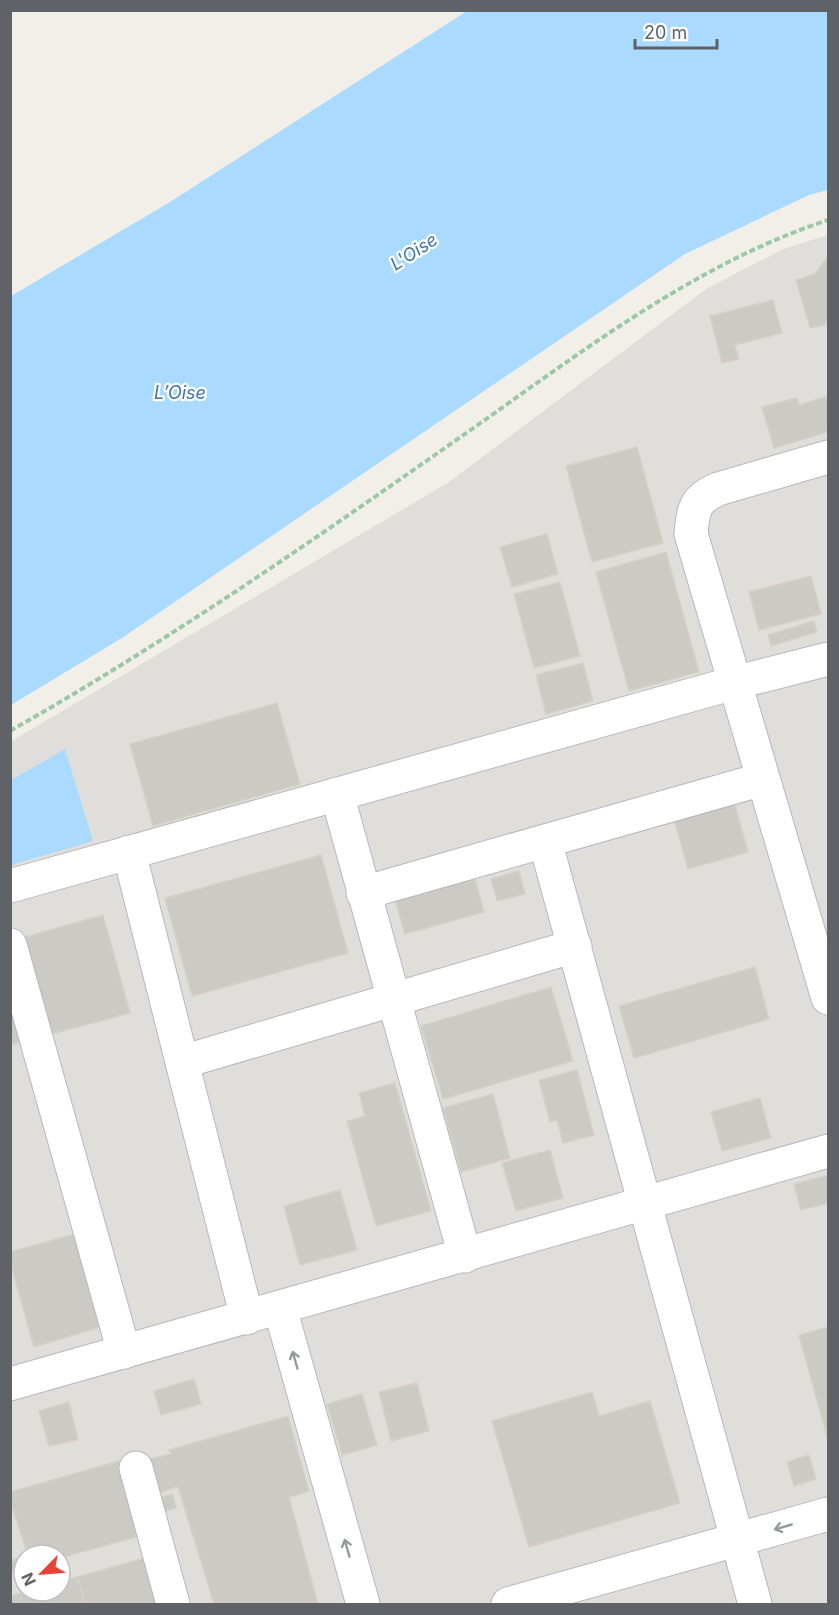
<svg xmlns="http://www.w3.org/2000/svg" width="839" height="1615" font-family="Inter,sans-serif">
	<style>
		.industrial { fill: #e0deda; fill-rule: evenodd }
		.water { fill: #aadaff }
		.building { fill: #cccac5; stroke: #d6d1c6; stroke-width: 1.5 }
		.lines { fill: none; stroke-linecap: round; stroke-linejoin: round }
		.minor-casing { stroke: #b5b8bc; stroke-width: 35 }
		.path { stroke: #9cc7a9; stroke-width: 4; stroke-dasharray: 6 3; stroke-linecap: butt }
		.minor { stroke: #fff; stroke-width: 33 }
		.oneway { stroke: #979a9d }
		.labels { text-anchor: middle; stroke-width: 4.5; stroke-linejoin: round; paint-order: stroke }
		.water-label { font-size: 18px; font-style: italic; fill: #4174aa; stroke: #fff }
	</style>
	<rect width="100%" height="100%" fill="#f1efe8"/>
	<path class="industrial" d="M 828,235 L 828,1604 L 11,1604 L 10,742 L 449,482 L 706,289 L 783,249 ZM 24,1555 L 60,1555 L 60,1591 L 24,1591 Z"/>
	<g class="water">
		<polygon points="467,11 828,11 828,190 809,195 685,254 122,638 11,705 11,296 170,202"/>
		<polygon points="65,749 93,841 11,865 11,780"/>
	</g>
	<g class="building">
		<polygon points="828,256 828,324 810,328 796,280 815,274"/>
		<polygon points="773,300 782,333 735,345 739,359 722,363 710,316"/>
		<polygon points="828,396 828,432 774,448 762,407 797,398 799,405"/>
		<polygon points="637,447 663,543 592,562 566,466"/>
		<polygon points="547,534 558,574 512,587 500,547"/>
		<polygon points="666,552 699,672 629,691 596,572"/>
		<polygon points="811,576 821,614 759,630 749,592"/>
		<polygon points="560,582 580,656 534,668 514,594"/>
		<polygon points="814,621 817,632 771,646 768,635"/>
		<polygon points="583,663 593,701 546,714 536,675"/>
		<polygon points="277,703 300,784 153,826 130,744"/>
		<polygon points="734,802 748,852 688,869 674,819"/>
		<polygon points="321,855 348,953 192,996 165,898"/>
		<polygon points="519,871 525,894 497,901 491,879"/>
		<polygon points="474,876 484,912 405,934 395,899"/>
		<polygon points="103,915 130,1013 51,1034 25,937"/>
		<polygon points="755,967 769,1019 634,1058 619,1006"/>
		<polygon points="551,987 573,1061 443,1099 421,1026"/>
		<polygon points="10,1006 21,1042 10,1045"/>
		<polygon points="577,1070 594,1135 563,1143 557,1120 550,1122 539,1080"/>
		<polygon points="395,1083 431,1211 376,1226 347,1121 365,1116 359,1093"/>
		<polygon points="493,1094 510,1158 461,1172 443,1108"/>
		<polygon points="760,1098 771,1138 722,1151 711,1112"/>
		<polygon points="550,1150 563,1198 516,1211 502,1163"/>
		<polygon points="828,1175 828,1203 801,1210 794,1184"/>
		<polygon points="340,1190 357,1250 300,1265 284,1206"/>
		<polygon points="75,1234 101,1327 34,1347 10,1261 10,1252"/>
		<polygon points="828,1327 828,1440 799,1335"/>
		<polygon points="194,1379 201,1404 161,1415 154,1391"/>
		<polygon points="417,1383 429,1431 391,1441 379,1392"/>
		<polygon points="592,1392 599,1416 650,1401 680,1503 529,1547 492,1421"/>
		<polygon points="362,1394 377,1445 342,1455 327,1404"/>
		<polygon points="69,1402 78,1440 49,1446 39,1411"/>
		<polygon points="288,1416 309,1491 289,1497 318,1604 214,1604 178,1487 158,1493 149,1459 171,1454 169,1450"/>
		<polygon points="809,1455 816,1479 794,1486 787,1462"/>
		<polygon points="119,1461 140,1536 60,1558 60,1555 28,1555 11,1504 10,1492"/>
		<polygon points="173,1494 176,1508 162,1512 159,1498"/>
		<polygon points="24,1556 24,1568 10,1572 10,1561"/>
		<polygon points="145,1558 158,1604 85,1604 77,1577"/>
		<polygon points="77,1577 85,1604 10,1604 10,1596 29,1591 60,1591 60,1582"/>
	</g>
	<g class="lines">
		<defs>
			<g id="minor">
				<path d="M 828,457 L 718,489 C 695,499 693,509 691,534 L 828,998"/>
				<polyline points="337,794 465,1256"/>
				<polyline points="129,852 182,1062 575,946"/>
				<polyline points="10,886 734,683 828,659"/>
				<polyline points="363,893 545,841"/>
				<polyline points="10,945 124,1352"/>
				<polyline points="182,1062 247,1318"/>
				<polyline points="280,1308 363,1604"/>
				<polyline points="10,1384 828,1151"/>
				<polyline points="136,1468 173,1604"/>
				<polyline points="508,1604 828,1514"/>
				<polyline points="755,1604 545,841 763,779"/>
			</g>
		</defs>
		<use href="#minor" class="minor-casing"/>
		<path class="path" d="M 10,731 C 167,642 315,539 462,436 C 578,355 692,265 828,220"/>
		<use href="#minor" class="minor"/>
	</g>
	<defs><path id="oneway-shaft" d="M-6 0H5M1.5-3L5.5 0L1.5 3" fill="none" stroke-width="1.6" stroke-linecap="round" stroke-linejoin="round" transform="scale(1.5)"/></defs>
	<g class="oneway">
		<use href="#oneway-shaft" transform="translate(295 1360) rotate(-106)"/>
		<use href="#oneway-shaft" transform="translate(783 1527) rotate(164)"/>
		<use href="#oneway-shaft" transform="translate(347 1548) rotate(-106)"/>
	</g>
	<g class="labels">
		<g class="water-label">
			<text transform="translate(414 252) rotate(-33)" y="6">L'Oise</text>
			<text x="180" y="399">L’Oise</text>
		</g>
	</g>
	<rect width="839" height="1615" fill="none" stroke="#5f6368" stroke-width="24"/>
	<g transform="translate(42 1573) rotate(245)"><circle r="28" fill="#ffffff" stroke="#bfc1c3" stroke-width="1.5"/>
	<path d="M0-4.5L10 22L0 15L-10 22Z" fill="#ea4335"/>
	<text y="-9" font-size="16" font-weight="bold" text-anchor="middle" fill="#5f6368">N</text>
	</g>
	<path d="M635 39v9h82v-9" fill="none" stroke="#5f6368" stroke-width="3"/>
	<text x="644" y="39" font-size="18" fill="#5f6368" stroke="#ffffff" stroke-width="4.5" paint-order="stroke">20 m</text>
</svg>
